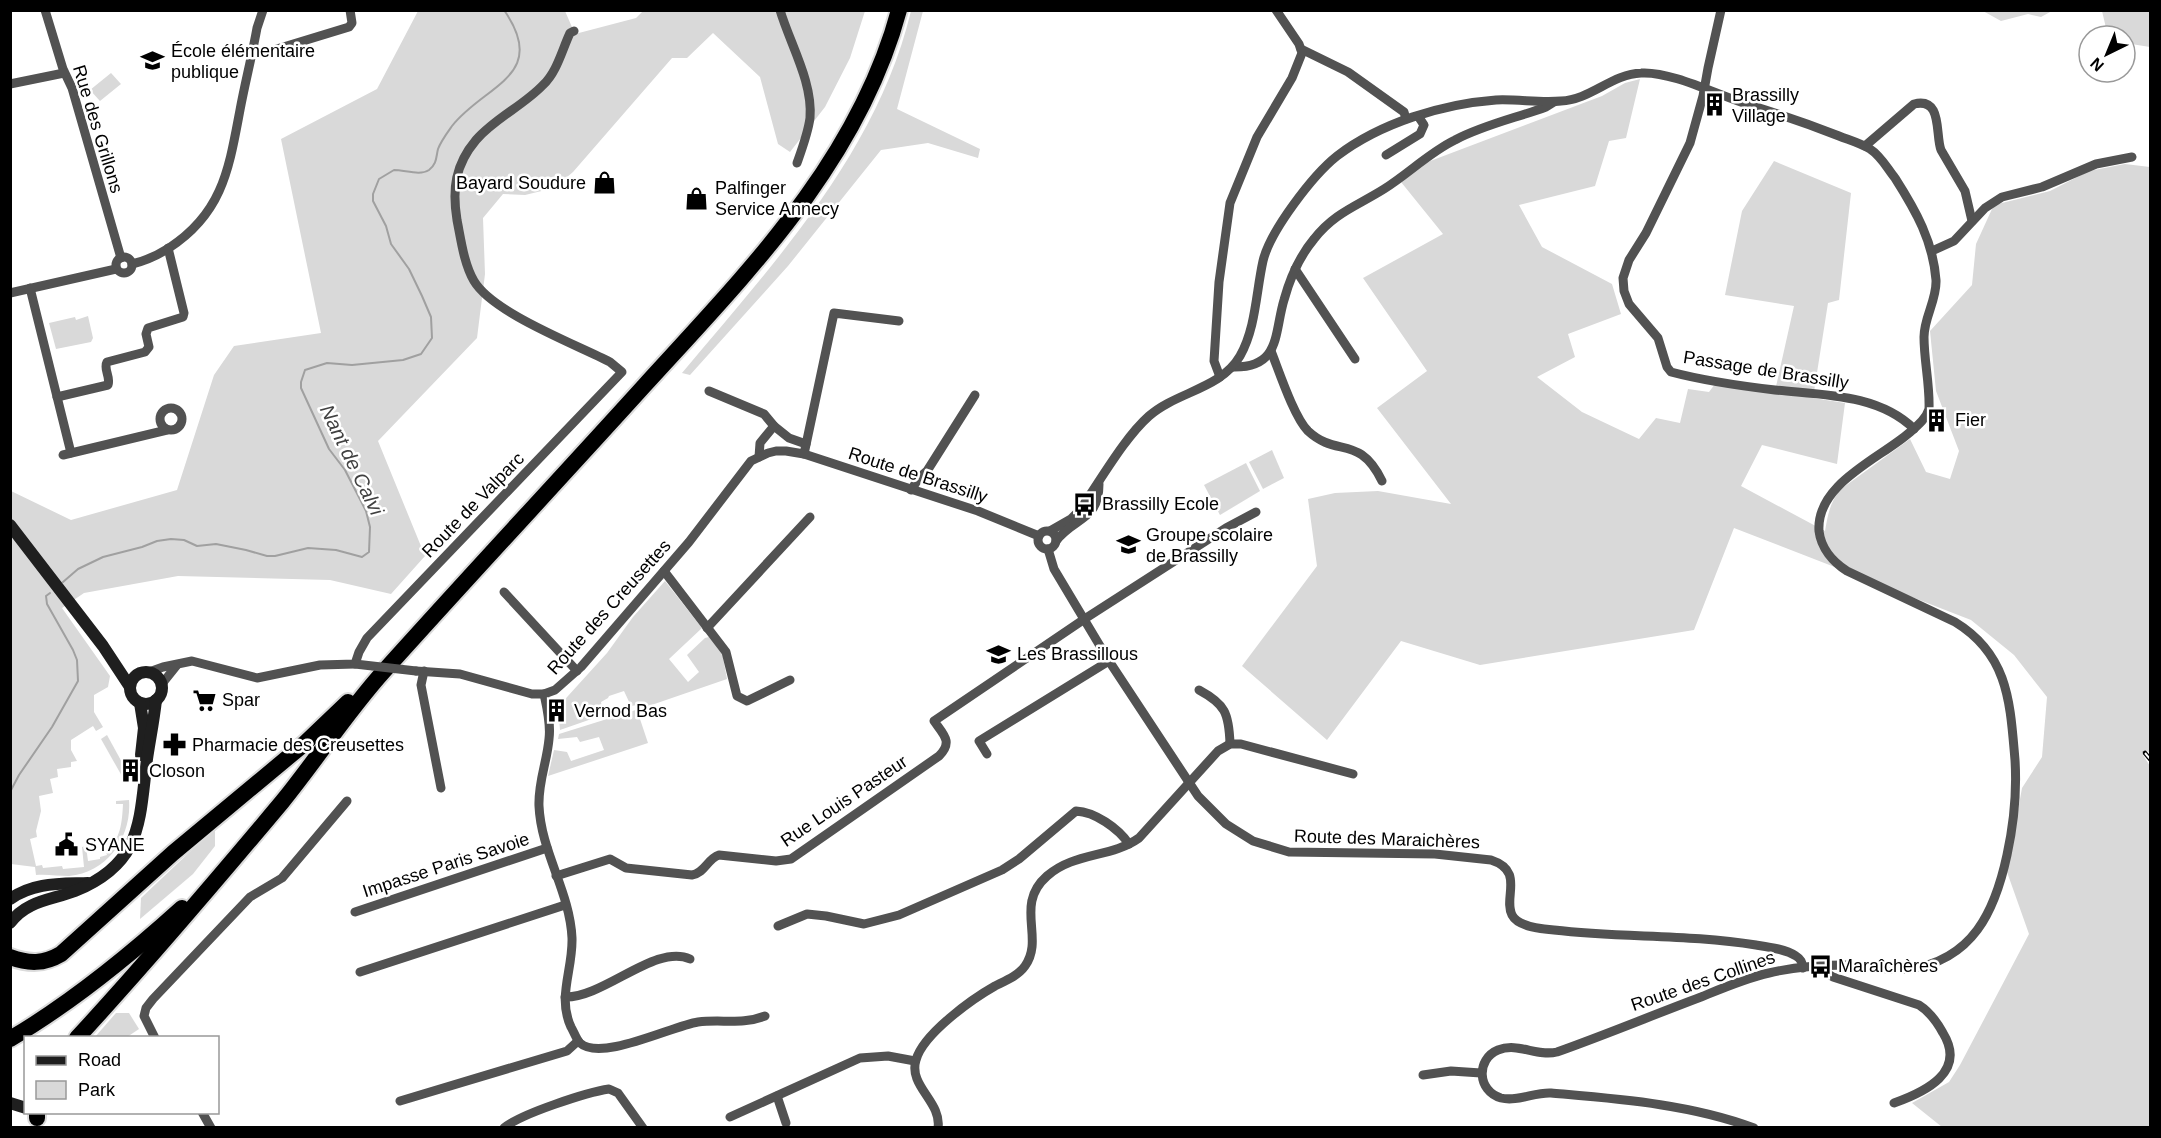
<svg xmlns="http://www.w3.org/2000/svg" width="2161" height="1138" font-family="Arial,sans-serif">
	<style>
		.green { fill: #d9d9d9 }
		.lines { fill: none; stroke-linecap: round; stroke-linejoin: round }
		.stream { stroke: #a0a0a0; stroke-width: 2 }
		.highway-casing { stroke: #dbdbdb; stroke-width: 20 }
		.street { stroke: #525252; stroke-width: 9 }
		.secondary { stroke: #1f1f1f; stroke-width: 12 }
		.highway { stroke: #000; stroke-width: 16 }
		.rail-casing { stroke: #000; stroke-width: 4.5 }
		.rail { stroke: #fff; stroke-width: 2; stroke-dasharray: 7; stroke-linecap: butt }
		.street-bridge { stroke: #525252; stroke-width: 9 }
		.labels { text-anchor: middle; stroke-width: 5; stroke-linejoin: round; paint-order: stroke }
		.poi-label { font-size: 18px; fill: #000; stroke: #fff; text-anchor: start }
		.street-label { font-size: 18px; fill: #000; stroke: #fff }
		.water-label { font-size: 20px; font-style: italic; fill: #414141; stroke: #fff }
	</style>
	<rect width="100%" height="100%" fill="#fff"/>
	<g class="green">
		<path d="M 418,11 L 565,11 L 575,34 L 636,18 L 643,11 L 865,11 L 850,58 L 825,107 L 790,152 L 778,144 L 760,77 L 713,33 L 687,58 L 672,58 L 573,172 L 554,188 L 525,195 L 503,194 L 483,218 L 485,274 L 477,338 L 378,441 L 425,556 L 391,594 L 330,580 L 178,576 L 84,593 L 62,608 L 110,676 L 108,687 L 94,695 L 94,712 L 103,727 L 96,731 L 93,726 L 71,740 L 71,750 L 77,761 L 71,762 L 71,767 L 57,769 L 58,777 L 50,779 L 53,793 L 39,796 L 41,811 L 36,831 L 37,837 L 30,839 L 36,866 L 42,865 L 43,868 L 62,866 L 63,869 L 84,867 L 82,847 L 86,846 L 88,861 L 100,859 L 100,857 L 107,855 L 106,852 C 121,838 122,823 123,804 L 116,804 L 116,801 L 129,800 C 132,836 108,873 69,876 C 58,876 47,874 36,875 L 35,867 L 11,864 L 11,491 L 71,520 L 177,490 L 214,375 L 234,346 L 321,333 L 281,139 L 377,89 Z"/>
		<path d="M 911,11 L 923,11 L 897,109 L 980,149 L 978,158 L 928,143 L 881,150 L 788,266 L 690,375 L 682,373 C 773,264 877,153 911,11 Z"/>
		<polygon points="1983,11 2052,11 2041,17 2028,14 2001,21"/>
		<polygon points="2102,11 2150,11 2150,47 2125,43 2125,36 2114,36 2106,28"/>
		<polygon points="111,73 121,84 100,101 90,90"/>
		<path d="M 1640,79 L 1626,138 L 1609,141 L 1595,186 L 1519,205 L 1542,247 L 1612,284 L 1621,314 L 1568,334 L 1575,357 L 1537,377 L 1582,412 L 1639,439 L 1656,418 L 1680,423 L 1688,389 L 1709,392 L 1715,384 L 1775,391 L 1794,306 L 1725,295 L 1742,211 L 1774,161 L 1851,193 L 1839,300 L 1828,303 L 1813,398 L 1845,403 L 1837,464 L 1762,445 L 1741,486 L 1825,531 C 1828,514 1830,502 1841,489 L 1910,439 L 1926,472 L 1950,479 L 1959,451 L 1936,391 L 1930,331 L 1972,285 L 1976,244 L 1992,209 L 1998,204 L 2050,191 L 2089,171 L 2125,164 L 2150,167 L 2150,753 L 2147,751 L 2143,755 L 2150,766 L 2150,1127 L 1942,1127 L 1912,1103 L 1949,1082 L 1960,1065 L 2029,934 L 2007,872 L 2022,788 L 2042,757 L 2047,697 L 2014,655 L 1971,620 L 1734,528 L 1694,630 L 1480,665 L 1401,641 L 1327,740 L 1242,666 L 1317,566 L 1308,499 L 1335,493 L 1378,491 L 1451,504 L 1377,408 L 1427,371 L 1363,278 L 1443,234 L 1401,182 L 1425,163 L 1602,96 L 1625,83 Z"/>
		<polygon points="88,316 93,338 91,342 56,349 49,323 75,317 76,320"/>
		<polygon points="1272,450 1284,478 1263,489 1249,462"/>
		<polygon points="1246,463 1260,491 1220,515 1204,485"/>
		<polygon points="665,581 702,628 669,659 688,682 699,672 687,655 705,638 709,637 722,652 727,679 637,710 648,743 548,776 554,750 567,752 571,761 604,750 599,737 580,742 577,737 558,739 559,734 639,709 637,705 631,706 624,691 609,696 608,698 601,702 603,715 560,730 558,707 607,653 633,617"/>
		<polygon points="107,735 129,775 129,778 123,778 101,739"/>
		<polygon points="215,828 215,846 193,874 140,919 141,898"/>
		<polygon points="116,1013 129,1013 139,1029 127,1037 95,1037"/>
	</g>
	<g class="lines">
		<g class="stream">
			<path d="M 63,582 L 78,569 L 103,557 L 142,547 L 157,541 L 171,539 L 184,540 L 197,546 L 216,544 L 246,550 L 267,556 L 275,556 L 308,548 L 336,550 L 362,557 L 369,552 L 370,527 L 366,511 L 345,470 L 329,449 L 301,388 L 301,382 L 305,370 L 327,363 L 352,365 L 403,360 L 421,354 L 432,338 L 431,317 L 422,296 L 409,269 L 391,244 L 386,226 L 373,201 L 373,194 L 379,179 L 394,170 C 405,170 420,176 429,170 C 437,164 436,157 438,149 C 441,141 447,133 452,126 C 484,85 550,76 504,10"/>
			<polyline points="10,792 19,775 52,727 78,681 77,660 73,650 47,604 46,596 50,593"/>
		</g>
		<defs>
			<g id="highway">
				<path d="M 10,957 C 29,964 44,964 61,954 L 173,853 L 304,744 L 348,702"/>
				<path d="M 77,1038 C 148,961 215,882 282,802 C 317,759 347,712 384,671 C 470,575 558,481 644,386 C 747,273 858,162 899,10"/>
				<path d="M 10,1039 C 73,1002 129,956 182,908"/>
				<polyline points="37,1118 37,1112"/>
			</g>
		</defs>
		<use href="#highway" class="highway-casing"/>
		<g class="street">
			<polyline points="45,10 63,69 72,88 121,258"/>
			<path d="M 780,10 C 790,44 813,82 810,118 C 808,133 802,149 797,163"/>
			<path d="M 1721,10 L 1708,68 L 1703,96 L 1690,143 L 1646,233 L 1629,260 L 1623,278 L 1624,291 L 1629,304 L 1658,338 L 1667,367 L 1671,372 C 1705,381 1741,386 1775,390 C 1822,395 1879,394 1914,429"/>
			<polyline points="1301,49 1348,72 1404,112 1406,119"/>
			<polyline points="267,52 349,27 352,23 350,10"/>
			<polyline points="10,84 64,73"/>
			<path d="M 1865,146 L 1914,104 C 1943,97 1935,134 1941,150 L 1965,191 L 1972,221"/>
			<polyline points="1386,155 1420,134 1424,125 1418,116"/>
			<polyline points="1932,251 1954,241 1985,208 2002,197 2042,187 2096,164 2132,157"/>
			<circle cx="124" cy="265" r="8"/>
			<path d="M 132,264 C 145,261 158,255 169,248 C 223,213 229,168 240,110 C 245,83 252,56 257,28 L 263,10"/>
			<polyline points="1295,269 1355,359"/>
			<polyline points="30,288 71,453"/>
			<polyline points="10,293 116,269"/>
			<path d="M 1271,351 C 1279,371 1294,417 1308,431 C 1337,458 1359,434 1382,481"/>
			<path d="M 1233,367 C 1281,368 1274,333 1284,300 C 1290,278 1299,257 1314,239 C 1334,213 1357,206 1384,189 C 1408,174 1430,152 1455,140 C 1483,125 1516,118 1546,107 L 1554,102"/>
			<polyline points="1220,377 1214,361 1219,282 1230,203 1257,137 1292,78 1302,53 1299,44 1276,10"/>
			<polyline points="709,391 764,414 774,426 789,438 806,444"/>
			<path d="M 57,397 L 108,385 C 111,377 103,369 107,362 L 145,352 L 149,347 L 146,334 L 148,328 L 183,317 L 184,313 L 168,248"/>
			<circle cx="171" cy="419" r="11"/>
			<polyline points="804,454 834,313 899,321"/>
			<polyline points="63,455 167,430"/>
			<polyline points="759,457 760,443 774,426"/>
			<polyline points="911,490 919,478 927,471 975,395"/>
			<circle cx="1047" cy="540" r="9"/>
			<path d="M 1050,531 L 1071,519 L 1079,511 C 1099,483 1124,438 1149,416 C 1176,392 1221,389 1240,356 C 1256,328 1256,292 1263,261 C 1270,231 1313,175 1337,156 C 1380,123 1442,104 1496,100 C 1518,99 1540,103 1561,101 C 1590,100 1612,74 1641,73 C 1673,71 1721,97 1753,106 C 1782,115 1811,125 1839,136 C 1849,140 1860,143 1870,149 C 1881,156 1887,168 1895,178 C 1916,211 1933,241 1936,280 C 1937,300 1924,317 1924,337 C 1924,361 1930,385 1929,409 C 1926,419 1917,426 1909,433 C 1879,459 1816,484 1819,531 C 1821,548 1833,562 1847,571 L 1955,622 C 2009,655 2010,703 2015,760 C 2017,792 2014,823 2007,855 C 1995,911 1973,960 1909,969 C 1888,971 1867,966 1846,965 C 1821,965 1794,967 1769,973 C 1746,978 1723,988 1701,997 C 1653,1015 1605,1035 1557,1052 C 1537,1057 1518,1042 1498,1050 C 1476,1059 1477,1091 1501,1098 C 1517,1102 1535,1092 1551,1093 C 1619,1099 1690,1104 1754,1128"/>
			<path d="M 1056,541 C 1074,517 1099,521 1099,484"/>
			<path d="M 1048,549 L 1054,569 L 1109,661 L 1198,796 L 1226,824 L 1253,841 L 1289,852 L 1435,854 L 1491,860 C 1525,871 1503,897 1512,915 C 1518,927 1542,929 1554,930 C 1622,938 1689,934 1756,945 C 1769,947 1785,949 1796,956 C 1801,959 1802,962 1803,968"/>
			<polyline points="664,571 726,652 737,696 747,701 790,680"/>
			<polyline points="504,592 577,671"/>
			<polyline points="707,628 810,517"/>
			<polyline points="416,671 460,674 532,694 544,694 555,690 581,667 689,542 751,461 768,453 776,451 786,451 804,454 978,511 1039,536"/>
			<polyline points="424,671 421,685 441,788"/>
			<path d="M 149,672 L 163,667 L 192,661 L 257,678 L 320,665 L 355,664 L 359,652 L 367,638 L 622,372 L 610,362 C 575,344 493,313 474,281 C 464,264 461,240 457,220 C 452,189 455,165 476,140 C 495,118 523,106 543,85 C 557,72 562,50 570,33 L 574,31"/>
			<polyline points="161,685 177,665"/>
			<path d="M 1199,690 C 1225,704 1229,713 1230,744"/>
			<path d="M 544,694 C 547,708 551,724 549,739 C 547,762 538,782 539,806 C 541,852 570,892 572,938 C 573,970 557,997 571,1027 C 574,1032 576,1039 580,1043 C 601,1062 672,1026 698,1022 C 722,1019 742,1025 765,1016"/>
			<polyline points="987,754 979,741 1109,661"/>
			<path d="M 556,876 L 610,859 L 626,868 L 692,875 C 705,873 707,859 719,855 L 776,861 L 791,859 L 939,756 C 953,742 944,735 934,721 L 1086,618 L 1226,528 L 1256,512"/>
			<polyline points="355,912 547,848"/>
			<path d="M 778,926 L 807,914 L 826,916 L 864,924 L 899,915 L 1002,870 L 1019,859 L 1076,811 C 1095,812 1118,828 1129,844"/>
			<path d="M 1820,966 L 1825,972 L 1833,977 L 1919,1005 C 1930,1012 1937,1022 1943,1033 C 1967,1072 1925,1092 1894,1103"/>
			<polyline points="360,972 565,905"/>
			<path d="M 565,997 C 604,998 656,943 690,959"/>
			<polyline points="155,1038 144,1016 146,1008 153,999 250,897 282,878 347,801"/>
			<polyline points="1423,1075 1451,1071 1481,1073"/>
			<polyline points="777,1096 786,1123"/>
			<polyline points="400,1101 567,1051 578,1041"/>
			<polyline points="202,1112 211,1128"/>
			<polyline points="730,1117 860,1058 888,1056 915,1061"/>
			<path d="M 504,1128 C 520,1114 588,1092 609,1089 L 618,1093 L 643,1128"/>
			<path d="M 938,1128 C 942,1102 908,1086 916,1060 C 923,1034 972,999 995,986 C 1005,981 1018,976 1025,966 C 1045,938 1014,905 1047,876 C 1074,852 1111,858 1139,838 L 1218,751 L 1230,744 L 1241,744 L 1353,774"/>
		</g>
		<g class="secondary">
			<polyline points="10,525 103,646 130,687"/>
			<circle cx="146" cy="688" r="16"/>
			<polyline points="140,703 144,728 141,755"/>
			<path d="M 10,899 C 34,882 60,884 88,883"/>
			<path d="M 10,923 C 27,900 52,900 75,891 C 143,863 139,822 147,759 C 150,739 154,719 156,700"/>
			<polyline points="10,1103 26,1108"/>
		</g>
		<use href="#highway" class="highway"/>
		<defs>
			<polyline id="rail" points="2145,753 2150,759"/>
		</defs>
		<use href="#rail" class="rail-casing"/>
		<use href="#rail" class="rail"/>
		<polyline class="street-bridge" points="355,664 416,671"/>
	</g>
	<defs>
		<symbol id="school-bare" viewBox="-9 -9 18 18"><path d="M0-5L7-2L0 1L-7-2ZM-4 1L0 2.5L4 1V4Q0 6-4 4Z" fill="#000" stroke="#fff" stroke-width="2.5" paint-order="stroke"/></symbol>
		<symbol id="building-bare" viewBox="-9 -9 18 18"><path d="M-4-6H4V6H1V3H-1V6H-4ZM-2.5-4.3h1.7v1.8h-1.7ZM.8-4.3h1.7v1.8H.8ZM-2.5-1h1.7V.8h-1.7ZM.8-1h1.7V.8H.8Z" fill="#000" stroke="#fff" stroke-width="2.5" paint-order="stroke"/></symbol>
		<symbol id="shop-bare" viewBox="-9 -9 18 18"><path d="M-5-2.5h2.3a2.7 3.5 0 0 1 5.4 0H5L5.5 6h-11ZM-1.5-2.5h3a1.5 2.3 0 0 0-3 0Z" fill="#000" stroke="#fff" stroke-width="2.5" paint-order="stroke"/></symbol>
		<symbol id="bus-bare" viewBox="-9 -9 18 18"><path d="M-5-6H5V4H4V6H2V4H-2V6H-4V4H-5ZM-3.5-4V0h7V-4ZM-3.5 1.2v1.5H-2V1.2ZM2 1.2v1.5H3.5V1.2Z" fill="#000" stroke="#fff" stroke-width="2.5" paint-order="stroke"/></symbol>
		<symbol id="supermarket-bare" viewBox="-9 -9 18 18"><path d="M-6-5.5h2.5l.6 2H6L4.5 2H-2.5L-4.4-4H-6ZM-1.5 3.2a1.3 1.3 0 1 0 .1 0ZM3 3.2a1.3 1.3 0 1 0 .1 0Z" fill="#000" stroke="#fff" stroke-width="2.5" paint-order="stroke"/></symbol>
		<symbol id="pharmacy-bare" viewBox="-9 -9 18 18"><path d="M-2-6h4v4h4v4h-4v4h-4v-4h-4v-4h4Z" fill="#000" stroke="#fff" stroke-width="2.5" paint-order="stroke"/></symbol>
		<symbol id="civic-bare" viewBox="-9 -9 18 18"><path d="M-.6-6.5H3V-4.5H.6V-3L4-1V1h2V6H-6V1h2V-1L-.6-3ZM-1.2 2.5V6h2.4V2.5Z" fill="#000" stroke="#fff" stroke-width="2.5" paint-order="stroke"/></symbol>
	</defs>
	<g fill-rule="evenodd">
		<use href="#school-bare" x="136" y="44" width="33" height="33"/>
		<use href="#building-bare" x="1698" y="88" width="33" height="33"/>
		<use href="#shop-bare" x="588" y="166" width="33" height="33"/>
		<use href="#shop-bare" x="680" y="182" width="33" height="33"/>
		<use href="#building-bare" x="1920" y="404" width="33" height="33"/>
		<use href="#bus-bare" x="1068" y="488" width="33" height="33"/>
		<use href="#school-bare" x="1112" y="528" width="33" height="33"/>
		<use href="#school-bare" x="982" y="638" width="33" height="33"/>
		<use href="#supermarket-bare" x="188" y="684" width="33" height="33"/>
		<use href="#building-bare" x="540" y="694" width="33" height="33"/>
		<use href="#pharmacy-bare" x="158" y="728" width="33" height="33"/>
		<use href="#building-bare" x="114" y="754" width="33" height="33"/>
		<use href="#civic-bare" x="50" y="828" width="33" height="33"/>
		<use href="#bus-bare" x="1804" y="950" width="33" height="33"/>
	</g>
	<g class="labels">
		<g class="poi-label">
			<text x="171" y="57">École élémentaire<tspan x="171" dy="21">publique</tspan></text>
			<text x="1732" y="101">Brassilly<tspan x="1732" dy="21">Village</tspan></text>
			<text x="586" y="189" text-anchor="end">Bayard Soudure</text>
			<text x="715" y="194">Palfinger<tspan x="715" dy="21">Service Annecy</tspan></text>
			<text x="1955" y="426">Fier</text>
			<text x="1102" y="510">Brassilly Ecole</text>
			<text x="1146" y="541">Groupe scolaire<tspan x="1146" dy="21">de Brassilly</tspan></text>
			<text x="1017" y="660">Les Brassillous</text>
			<text x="222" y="706">Spar</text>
			<text x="574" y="717">Vernod Bas</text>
			<text x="192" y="751">Pharmacie des Creusettes</text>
			<text x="149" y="777">Closon</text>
			<text x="85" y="851">SYANE</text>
			<text x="1838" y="972">Maraîchères</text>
		</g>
		<g class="street-label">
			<text transform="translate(98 129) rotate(73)" y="6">Rue des Grillons</text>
			<text transform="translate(1766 370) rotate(9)" y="6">Passage de Brassilly</text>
			<text transform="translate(918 475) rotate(18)" y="6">Route de Brassilly</text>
			<text transform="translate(473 505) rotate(-46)" y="6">Route de Valparc</text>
			<text transform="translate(609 607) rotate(-48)" y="6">Route des Creusettes</text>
			<text transform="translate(844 801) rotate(-34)" y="6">Rue Louis Pasteur</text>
			<text transform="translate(1387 839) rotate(2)" y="6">Route des Maraichères</text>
			<text transform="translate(446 865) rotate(-18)" y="6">Impasse Paris Savoie</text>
			<text transform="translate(1703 981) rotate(-19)" y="6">Route des Collines</text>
		</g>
		<g class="water-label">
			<text transform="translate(352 460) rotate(64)" y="7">Nant de Calvi</text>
		</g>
	</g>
	<rect width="2161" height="1138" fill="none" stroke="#000000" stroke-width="24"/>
	<rect x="24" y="1036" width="195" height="78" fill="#ffffff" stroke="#999999" stroke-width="1.5"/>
	<rect x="36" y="1056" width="30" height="9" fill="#1f1f1f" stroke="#999999" stroke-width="1.5"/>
	<text x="78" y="1066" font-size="18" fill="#000000">Road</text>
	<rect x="36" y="1081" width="30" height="18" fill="#d9d9d9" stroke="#999999" stroke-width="1.5"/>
	<text x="78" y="1096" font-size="18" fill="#000000">Park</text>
	<g transform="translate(2107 54) rotate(223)"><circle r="28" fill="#ffffff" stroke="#999999" stroke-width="1.5"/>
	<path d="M0-4.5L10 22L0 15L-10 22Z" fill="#000000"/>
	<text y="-9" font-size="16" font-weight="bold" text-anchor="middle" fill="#000000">N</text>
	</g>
</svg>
